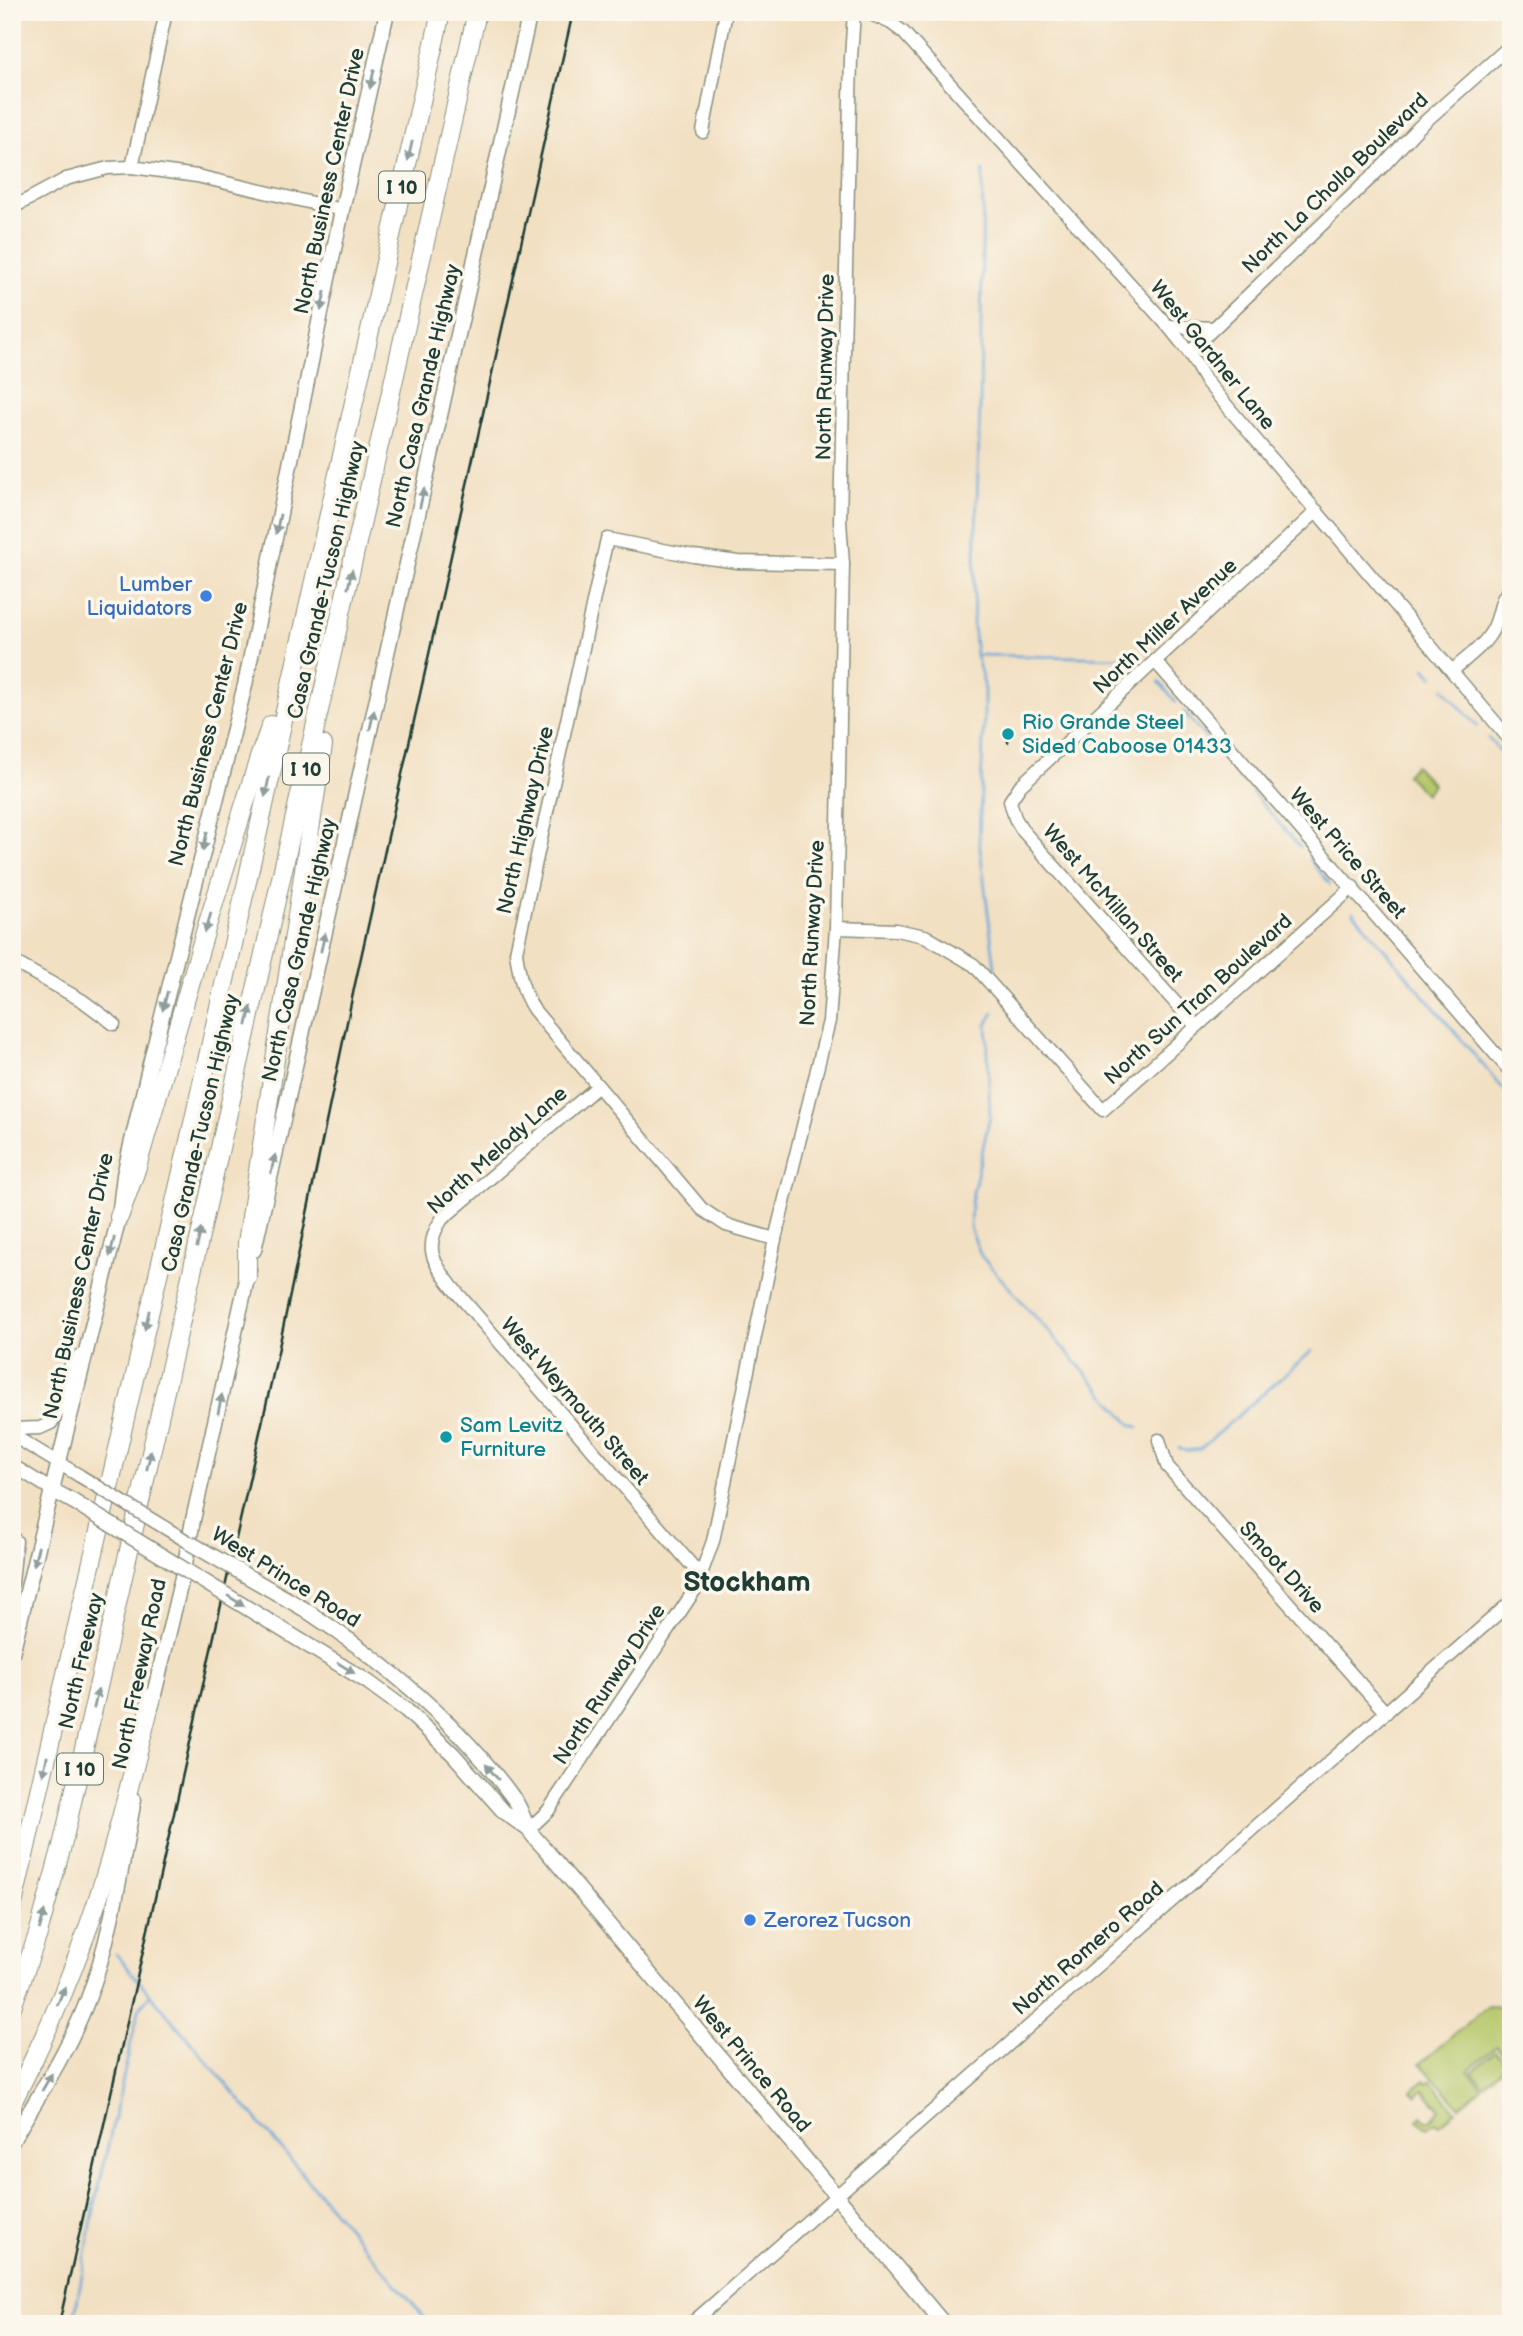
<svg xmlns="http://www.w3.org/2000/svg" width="1523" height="2336" font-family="'Balsamiq Sans',sans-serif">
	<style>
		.green { fill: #b6c76a; stroke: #6a824f; stroke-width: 2 }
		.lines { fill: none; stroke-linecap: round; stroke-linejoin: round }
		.stream { stroke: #66a5d8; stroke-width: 2.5 }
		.minor-casing { stroke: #888e7c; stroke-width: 15 }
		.major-casing { stroke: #888e7c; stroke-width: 17 }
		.highway-casing { stroke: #888e7c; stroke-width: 20 }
		.minor { stroke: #fff; stroke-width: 12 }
		.major { stroke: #fff; stroke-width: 14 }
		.highway { stroke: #fff; stroke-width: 18 }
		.rail { stroke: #1f3d34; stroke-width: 2.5 }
		.minor-bridge-casing { stroke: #888e7c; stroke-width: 15; stroke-linecap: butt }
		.major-bridge-casing { stroke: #888e7c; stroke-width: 17; stroke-linecap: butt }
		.minor-bridge { stroke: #fff; stroke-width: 12 }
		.major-bridge { stroke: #fff; stroke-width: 14 }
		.oneway { fill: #8f9e9a }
		.shop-dot { fill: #3f7fe0; stroke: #fbf7ec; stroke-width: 2.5 }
		.culture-dot { fill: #0f9aa8; stroke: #fbf7ec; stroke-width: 2.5 }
		.labels { text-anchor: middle; stroke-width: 7; stroke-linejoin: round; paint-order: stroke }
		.shield { fill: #fbf7ec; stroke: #61756b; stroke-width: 2 }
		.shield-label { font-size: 19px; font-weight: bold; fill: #1f3d34 }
		.street-label { font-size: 21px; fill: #1f3d34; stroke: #fbf7ec }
		.shop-label { font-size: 21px; fill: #366cbe; stroke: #fbf7ec; text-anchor: end }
		.culture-label { font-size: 21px; fill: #0d838f; stroke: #fbf7ec; text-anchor: start }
		.district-label { font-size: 28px; font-weight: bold; fill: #1f3d34; stroke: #fbf7ec }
	</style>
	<rect width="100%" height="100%" fill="#fbf7ec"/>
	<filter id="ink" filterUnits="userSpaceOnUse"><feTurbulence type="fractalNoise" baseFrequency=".0143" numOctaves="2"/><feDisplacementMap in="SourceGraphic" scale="14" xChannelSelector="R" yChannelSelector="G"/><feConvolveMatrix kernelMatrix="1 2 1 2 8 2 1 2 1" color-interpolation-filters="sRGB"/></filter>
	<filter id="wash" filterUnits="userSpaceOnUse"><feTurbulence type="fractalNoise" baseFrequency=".00686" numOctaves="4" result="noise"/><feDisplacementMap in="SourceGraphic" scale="28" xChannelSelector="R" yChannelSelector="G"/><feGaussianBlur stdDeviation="1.57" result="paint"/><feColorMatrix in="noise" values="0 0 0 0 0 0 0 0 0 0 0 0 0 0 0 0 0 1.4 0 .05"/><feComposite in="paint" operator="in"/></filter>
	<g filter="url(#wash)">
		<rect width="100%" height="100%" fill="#f2e0c3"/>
		<g class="green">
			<polygon points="1415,765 1433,785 1425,794 1406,774"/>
			<polygon points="1511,2003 1511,2033 1504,2039 1511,2035 1511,2053 1506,2057 1496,2046 1468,2071 1482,2087 1460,2107 1420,2063 1488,2006 1505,2007"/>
			<polygon points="1495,2051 1507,2064 1484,2085 1472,2072"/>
			<polygon points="1424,2080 1427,2083 1430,2080 1456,2111 1439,2125 1436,2122 1428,2128 1417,2120 1422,2116 1427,2121 1431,2121 1440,2109 1424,2090 1417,2096 1412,2091"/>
		</g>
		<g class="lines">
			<g class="stream">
				<polyline points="983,171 980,408 973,624 976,655 984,684 984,717 979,840 995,968"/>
				<polyline points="976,655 1134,658"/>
				<polyline points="1425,668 1433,677"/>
				<polyline points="1159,682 1176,702"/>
				<polyline points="1444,689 1477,726"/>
				<polyline points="1184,712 1242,781"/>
				<polyline points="1488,738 1508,760"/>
				<polyline points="1252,792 1300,847"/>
				<polyline points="1309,859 1330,884"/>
				<polyline points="1353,912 1511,1098"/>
				<polyline points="994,1013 987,1024 990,1116 971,1202 970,1228 981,1256 1131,1424 1138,1427"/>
				<polyline points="1179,1448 1185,1451 1200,1449 1312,1351"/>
				<polyline points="116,1954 430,2324"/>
				<polyline points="73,2324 95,2204 133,2034 140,2007 150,1995"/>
			</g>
		</g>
	</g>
	<g filter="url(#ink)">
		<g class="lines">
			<defs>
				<g id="minor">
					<polyline points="866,12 891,23 903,32 1168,326 1189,352 1205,380 1511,741"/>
					<polyline points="703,132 726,12"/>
					<polyline points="132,167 166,12"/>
					<polyline points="12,208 66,179 108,168 132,167 197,176 342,210"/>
					<polyline points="1168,326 1213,328"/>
					<polyline points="1189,352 1383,166 1418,128 1511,45"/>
					<polyline points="1155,661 1511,1072"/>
					<path d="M 1452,671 C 1466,658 1486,645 1494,627 C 1501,613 1499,599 1511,587"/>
					<polyline points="836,928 896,930 925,936 974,965 1103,1110 1353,887"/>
					<polyline points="12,961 83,1001 114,1024"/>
					<polyline points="1196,1026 1023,831 1015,818 1010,801 1020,786 1317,511"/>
					<path d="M 597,1087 L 442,1219 C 422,1248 434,1263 453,1288 L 700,1575"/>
					<path d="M 775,1239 L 726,1225 L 702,1209 L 534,1010 C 522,992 519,973 516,952 L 607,539 L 694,556 L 738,562 L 843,564"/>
					<polyline points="12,1429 40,1428 51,1423 59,1410 71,1364 87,1351"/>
					<polyline points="12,1435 80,1476"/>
					<polyline points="1159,1440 1167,1466 1386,1713"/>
					<polyline points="12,1465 52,1490"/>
					<polyline points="12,1537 16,1541 12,1583"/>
					<polyline points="529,1829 548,1811 696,1588 713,1541 775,1239 829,1021 836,928 843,564 840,521 851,58 854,12"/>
					<polyline points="691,2324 1511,1602"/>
				</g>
				<g id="major">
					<polyline points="254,1250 530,12"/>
					<polyline points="52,1490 74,1502"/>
					<path d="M 304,1609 C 382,1660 459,1723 514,1799 C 521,1808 523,1819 528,1828 C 532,1836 539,1842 545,1849 L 944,2324"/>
					<polyline points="288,1633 368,1682 406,1710 453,1754 504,1812 528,1829"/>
					<polyline points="12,1653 119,1217 124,1175 149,1068 245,685 342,210 387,12"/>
					<polyline points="151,1707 184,1569 193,1520 249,1270"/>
					<path d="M 12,2141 C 39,2095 69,2049 88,1999 C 112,1935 121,1867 134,1800"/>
				</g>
				<g id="highway">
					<polyline points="119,1217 136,1170 206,929 259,758 271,725"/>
					<polyline points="247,1278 247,1243 323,745"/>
					<polyline points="12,1908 192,1128 441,12"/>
					<polyline points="12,2007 38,1934 63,1842 477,12"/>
					<path d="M 12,2103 C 52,2025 86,1943 110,1859 C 125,1805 138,1751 152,1697"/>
				</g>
			</defs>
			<use href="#minor" class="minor-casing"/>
			<use href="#major" class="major-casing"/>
			<use href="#highway" class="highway-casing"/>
			<use href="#minor" class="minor"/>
			<use href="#major" class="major"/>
			<use href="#highway" class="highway"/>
			<g class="rail">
				<polyline points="1008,742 1009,726"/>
				<polyline points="59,2324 278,1352 355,984 573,12"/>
			</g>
			<defs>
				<polyline id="minor-bridge" points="80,1476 190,1543"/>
				<g id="major-bridge">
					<polyline points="74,1502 288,1633"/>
					<polyline points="190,1543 304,1609"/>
				</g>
			</defs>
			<use href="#minor-bridge" class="minor-bridge-casing"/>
			<use href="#major-bridge" class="major-bridge-casing"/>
			<use href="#minor-bridge" class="minor-bridge"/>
			<use href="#major-bridge" class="major-bridge"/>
		</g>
		<defs><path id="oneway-solid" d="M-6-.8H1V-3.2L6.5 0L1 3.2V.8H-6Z" transform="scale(1.75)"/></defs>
		<g class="oneway">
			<use href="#oneway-solid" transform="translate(372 79) rotate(103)"/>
			<use href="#oneway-solid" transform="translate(410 151) rotate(103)"/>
			<use href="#oneway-solid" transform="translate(323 301) rotate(102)"/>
			<use href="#oneway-solid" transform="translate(422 498) rotate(-77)"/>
			<use href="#oneway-solid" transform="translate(278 524) rotate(102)"/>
			<use href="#oneway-solid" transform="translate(350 579) rotate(-77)"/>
			<use href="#oneway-solid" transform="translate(372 720) rotate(-77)"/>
			<use href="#oneway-solid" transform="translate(267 787) rotate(102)"/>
			<use href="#oneway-solid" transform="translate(205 841) rotate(104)"/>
			<use href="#oneway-solid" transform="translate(208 923) rotate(107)"/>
			<use href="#oneway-solid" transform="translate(323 942) rotate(-77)"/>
			<use href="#oneway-solid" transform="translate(165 1001) rotate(104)"/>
			<use href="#oneway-solid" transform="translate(249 1016) rotate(-77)"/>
			<use href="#oneway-solid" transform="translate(273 1164) rotate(-77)"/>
			<use href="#oneway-solid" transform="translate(199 1238) rotate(-77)"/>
			<use href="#oneway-solid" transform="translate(112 1247) rotate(104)"/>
			<use href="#oneway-solid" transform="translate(147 1320) rotate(103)"/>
			<use href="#oneway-solid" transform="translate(220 1404) rotate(-78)"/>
			<use href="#oneway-solid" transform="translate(149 1460) rotate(-77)"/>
			<use href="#oneway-solid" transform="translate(36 1556) rotate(104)"/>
			<use href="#oneway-solid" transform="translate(236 1601) rotate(32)"/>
			<use href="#oneway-solid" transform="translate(346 1668) rotate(32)"/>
			<use href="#oneway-solid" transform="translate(96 1699) rotate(-77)"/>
			<use href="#oneway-solid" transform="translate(45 1766) rotate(103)"/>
			<use href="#oneway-solid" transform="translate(492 1772) rotate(-130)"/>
			<use href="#oneway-solid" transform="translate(42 1920) rotate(-75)"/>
			<use href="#oneway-solid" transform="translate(61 1996) rotate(-68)"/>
			<use href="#oneway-solid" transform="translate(47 2082) rotate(-60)"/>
		</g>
	</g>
	<g class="shop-dot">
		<circle cx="206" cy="596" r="7"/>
		<circle cx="750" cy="1920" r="7"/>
	</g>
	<g class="culture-dot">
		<circle cx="1008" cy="734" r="7"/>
		<circle cx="446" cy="1437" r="7"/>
	</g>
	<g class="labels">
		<g class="shield">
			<rect x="379" y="171.5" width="46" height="31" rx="5"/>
			<rect x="283" y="753.5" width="46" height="31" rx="5"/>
			<rect x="57" y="1753.5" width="46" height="31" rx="5"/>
		</g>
		<g class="shield-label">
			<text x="402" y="194">I 10</text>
			<text x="306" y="776">I 10</text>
			<text x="80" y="1776">I 10</text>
		</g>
		<g class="street-label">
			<text transform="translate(329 181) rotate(-78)" y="7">North Business Center Drive</text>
			<text transform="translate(1335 183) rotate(-44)" y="7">North La Cholla Boulevard</text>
			<text transform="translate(1213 355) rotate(51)" y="7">West Gardner Lane</text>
			<text transform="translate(825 367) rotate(-89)" y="7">North Runway Drive</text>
			<text transform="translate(423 396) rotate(-77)" y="7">North Casa Grande Highway</text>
			<text transform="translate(326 580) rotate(-77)" y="7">Casa Grande-Tucson Highway</text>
			<text transform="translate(1165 626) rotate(-43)" y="7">North Miller Avenue</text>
			<text transform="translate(208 734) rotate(-76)" y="7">North Business Center Drive</text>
			<text transform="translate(525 820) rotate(-77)" y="7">North Highway Drive</text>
			<text transform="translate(1348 853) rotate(49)" y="7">West Price Street</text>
			<text transform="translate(1113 903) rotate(49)" y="7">West McMillan Street</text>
			<text transform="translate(812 933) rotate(-87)" y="7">North Runway Drive</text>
			<text transform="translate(299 950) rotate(-77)" y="7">North Casa Grande Highway</text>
			<text transform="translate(1198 999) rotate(-42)" y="7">North Sun Tran Boulevard</text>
			<text transform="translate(200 1133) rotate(-77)" y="7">Casa Grande-Tucson Highway</text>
			<text transform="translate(497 1150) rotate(-42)" y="7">North Melody Lane</text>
			<text transform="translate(78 1286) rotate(-78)" y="7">North Business Center Drive</text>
			<text transform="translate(575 1401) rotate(49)" y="7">West Weymouth Street</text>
			<text transform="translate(1282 1567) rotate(48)" y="7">Smoot Drive</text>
			<text transform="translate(286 1577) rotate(32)" y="7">West Prince Road</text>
			<text transform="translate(81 1661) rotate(-77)" y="7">North Freeway</text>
			<text transform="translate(139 1674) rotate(-78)" y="7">North Freeway Road</text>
			<text transform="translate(609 1684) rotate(-57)" y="7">North Runway Drive</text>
			<text transform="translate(1088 1948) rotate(-41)" y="7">North Romero Road</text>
			<text transform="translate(752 2064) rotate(50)" y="7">West Prince Road</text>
		</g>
		<g class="shop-label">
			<text x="192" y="591">Lumber<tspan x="192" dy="24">Liquidators</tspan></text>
			<text x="764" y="1927" text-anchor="start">Zerorez Tucson</text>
		</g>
		<g class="culture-label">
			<text x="1022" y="729">Rio Grande Steel<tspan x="1022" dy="24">Sided Caboose 01433</tspan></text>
			<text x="460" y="1432">Sam Levitz<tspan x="460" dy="24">Furniture</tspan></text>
		</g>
		<g class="district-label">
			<text x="747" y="1591">Stockham</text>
		</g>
	</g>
	<rect width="1523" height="2336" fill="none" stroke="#fbf7ec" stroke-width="42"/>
</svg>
